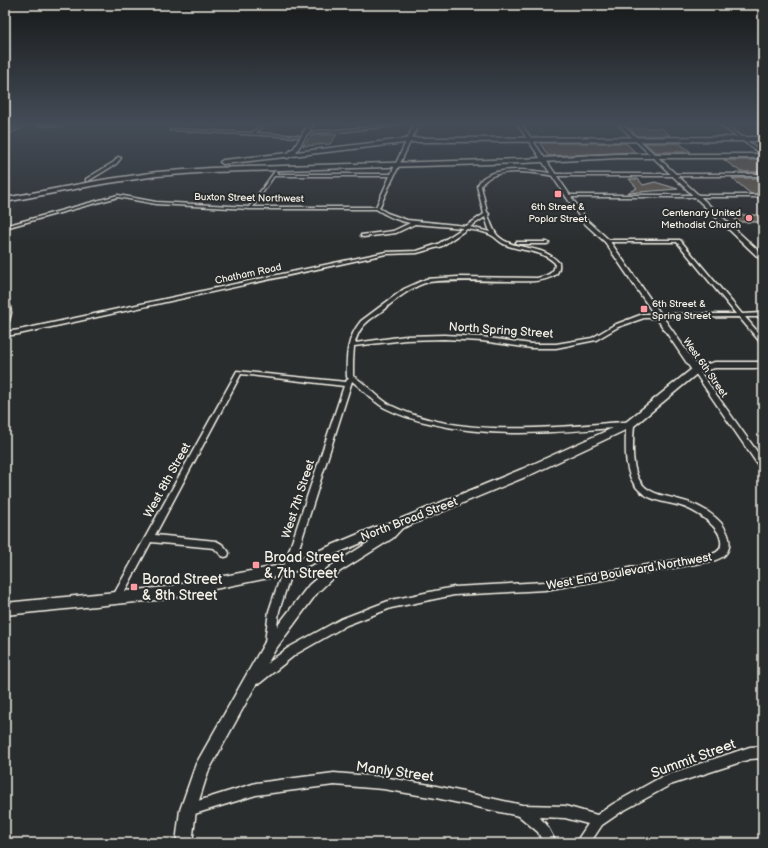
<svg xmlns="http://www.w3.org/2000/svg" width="768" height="848" font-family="'Balsamiq Sans',sans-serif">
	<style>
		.building { fill: #6c6052; stroke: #f4f1e8 }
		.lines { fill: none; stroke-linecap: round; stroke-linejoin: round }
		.minor-casing { stroke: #f4f1e8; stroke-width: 3 }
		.tertiary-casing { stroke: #f4f1e8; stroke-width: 3 }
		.secondary-casing { stroke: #f4f1e8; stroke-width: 3 }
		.primary-casing { stroke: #f4f1e8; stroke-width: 3 }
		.minor { fill: #2a2d2e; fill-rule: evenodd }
		.tertiary { fill: #2a2d2e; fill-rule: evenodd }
		.secondary { fill: #2a2d2e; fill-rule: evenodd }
		.primary { fill: #2a2d2e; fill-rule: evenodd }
		.poi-dot { fill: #ff9aa2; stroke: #2a2d2e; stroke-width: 1.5 }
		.labels { text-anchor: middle; stroke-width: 4; stroke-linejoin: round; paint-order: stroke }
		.far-street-label { font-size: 10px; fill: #f4f1e8; stroke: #2a2d2e }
		.far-poi-label { font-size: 10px; fill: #f4f1e8; stroke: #2a2d2e }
		.street-label { font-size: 12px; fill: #f4f1e8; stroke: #2a2d2e }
		.near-poi-label { font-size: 14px; fill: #f4f1e8; stroke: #2a2d2e; text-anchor: start }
		.near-street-label { font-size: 14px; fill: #f4f1e8; stroke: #2a2d2e }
	</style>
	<rect width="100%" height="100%" fill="#2a2d2e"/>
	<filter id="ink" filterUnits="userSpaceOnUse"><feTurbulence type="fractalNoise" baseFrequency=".025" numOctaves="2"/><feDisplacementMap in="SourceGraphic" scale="8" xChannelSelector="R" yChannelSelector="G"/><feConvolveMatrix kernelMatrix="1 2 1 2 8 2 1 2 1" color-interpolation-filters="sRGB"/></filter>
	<g filter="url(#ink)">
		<g class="building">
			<polygon points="630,128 662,128 671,136 637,136"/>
			<polygon points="317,135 337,135 330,144 303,146 311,136"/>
			<polygon points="540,143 626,143 635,152 548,156"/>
			<polygon points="645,143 679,143 691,152 655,152"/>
			<polygon points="724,160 763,160 763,172 741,172"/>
			<polygon points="732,178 763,178 763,194 751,194"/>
			<polygon points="629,179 638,179 643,185 655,182 678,189 627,193 637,188"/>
			<polygon points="730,215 763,215 763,222 738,222"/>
		</g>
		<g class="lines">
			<defs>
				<g id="minor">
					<polygon points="22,125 26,125 5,135 5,133"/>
					<polygon points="38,125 65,125 63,126"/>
					<polygon points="261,125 264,125 256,133 300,136 298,137 170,130 172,129 252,133"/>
					<polygon points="392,125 400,125 338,132 305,133 303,132 338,130"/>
					<path d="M 414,125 L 418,125 L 379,208 L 387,213 L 407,220 L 466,226 L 484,214 L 477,186 C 479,184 480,180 483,178 C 499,166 535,170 554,174 L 763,174 L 763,176 L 554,176 C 537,173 498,167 485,181 C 483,182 482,184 481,186 L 487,212 L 489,214 L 488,215 C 490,221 493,230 497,235 C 513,252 541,242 559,263 C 560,270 557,275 551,277 C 538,283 523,281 508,281 C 482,281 455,279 429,282 C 413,285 394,301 382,311 C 369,320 359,326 355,343 L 406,336 L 444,335 L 482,337 L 531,344 L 556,344 L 592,338 L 614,325 L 643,314 L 736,314 L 677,242 L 607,242 L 605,241 L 607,240 L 680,240 L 742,314 L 763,313 L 763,317 L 745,317 L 763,338 L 763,344 L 761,343 L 739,317 L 644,318 L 618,327 L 596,340 L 556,348 L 531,348 L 482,341 L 444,339 L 406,340 L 354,346 L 353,362 L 353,376 C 367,384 377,398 392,406 C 443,430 501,430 556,427 C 574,426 591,425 608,423 C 616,423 625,421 632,422 L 634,424 C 633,441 630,470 642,484 C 651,495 667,496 680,500 C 697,504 711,512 722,524 C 727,531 731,539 729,547 C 727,556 720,559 712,561 L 545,590 L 454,595 L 391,608 L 347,625 L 296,654 L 260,683 L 256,684 L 252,683 L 251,679 L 252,675 L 288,648 L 341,619 L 391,600 L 454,587 L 545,582 L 712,554 C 719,552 722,548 721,541 C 720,534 717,530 712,525 C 703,516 693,510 681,506 C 667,502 648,501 637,488 C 623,472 626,446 626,427 C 561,432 493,439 429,423 C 414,420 399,415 385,408 C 372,401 364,390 352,381 L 279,611 L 275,642 L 273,645 L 270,647 L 267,645 L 265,642 L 269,611 L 344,386 L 241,374 L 155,535 L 216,541 C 221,543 227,548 229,553 L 228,556 L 225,557 L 222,556 L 214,548 L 151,542 L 119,602 L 116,603 L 113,602 L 111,599 L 113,596 L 237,371 L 346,382 L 347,380 L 349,379 L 347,377 C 346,356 347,338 361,321 L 404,289 L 426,279 L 458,277 L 537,278 C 546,276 555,274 555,263 C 540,249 524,252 506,245 C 500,243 497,238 491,235 C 486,232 474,230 467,229 L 442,246 L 417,253 L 386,254 L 19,334 L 5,336 L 5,332 L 19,330 L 386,252 L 417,251 L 438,244 L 463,228 L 415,224 L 396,233 L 363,237 L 361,236 L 361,235 L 393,231 L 410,223 C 398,221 387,216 376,209 L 250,209 L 156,204 L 118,197 L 5,228 L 5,226 L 118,195 L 156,202 L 249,207 L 275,171 L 277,172 L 276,174 L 391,174 ZM 274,176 L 390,176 L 376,207 L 253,207 ZM 485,217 L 490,232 L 470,227 Z"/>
					<polygon points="118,157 121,158 116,164 88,181 86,181 86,179 114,162"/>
					<rect x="566" y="195" width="197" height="2"/>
					<polygon points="516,242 547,242 549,243 547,244 518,244 516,243"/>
					<polygon points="696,368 698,369 763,460 763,469 760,468 693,370"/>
					<polygon points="763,746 763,758 750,759 670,785 621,812 602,825 590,843 576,843 578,839 588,824 565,818 539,817 546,824 556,843 543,843 538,832 519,816 436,798 383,789 334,785 256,795 188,816 184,814 182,810 184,806 188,804 256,783 334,773 383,777 436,786 522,805 565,806 597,815 613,804 663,776 750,747"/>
				</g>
				<g id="tertiary">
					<polygon points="518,125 522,125 587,220 609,240 700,370 699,372 693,372 605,242 583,222"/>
					<polygon points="401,520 405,521 406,524 393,538 339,572 317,593 275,650 208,772 196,810 192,843 176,843 180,810 196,764 265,642 309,585 331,566 385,532 397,521"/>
				</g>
				<g id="secondary">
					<polygon points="619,125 623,125 763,255 763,261 761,260"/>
					<polygon points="720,125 724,125 763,152 763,155"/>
					<polygon points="5,299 9,301 11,313 9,321 5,323"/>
					<polygon points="715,362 763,362 763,368 715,368 699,372 634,426 530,475 405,527 380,535 288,574 166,599 5,615 5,603 166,587 287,564 373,528 398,520 522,469 626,422 693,368"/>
				</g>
				<g id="primary">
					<polygon points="308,125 313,125 296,152 413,138 763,137 763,141 413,142 292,156 288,158 285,157 223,164 220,162 223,160 288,153 294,148"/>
					<polygon points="618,154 763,154 763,158 618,158 522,163 211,172 157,176 102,184 5,202 5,198 102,180 157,172 211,168 522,159"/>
				</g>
			</defs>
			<use href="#minor" class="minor-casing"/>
			<use href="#tertiary" class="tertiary-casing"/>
			<use href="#secondary" class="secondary-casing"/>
			<use href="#primary" class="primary-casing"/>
			<use href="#minor" class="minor"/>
			<use href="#tertiary" class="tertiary"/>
			<use href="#secondary" class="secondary"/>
			<use href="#primary" class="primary"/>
		</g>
	</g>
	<linearGradient id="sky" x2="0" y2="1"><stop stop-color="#171919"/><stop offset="0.51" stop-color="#444c57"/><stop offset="1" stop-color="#444c57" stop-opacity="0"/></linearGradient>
	<rect width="768" height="243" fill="url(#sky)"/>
	<g class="poi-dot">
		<rect x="554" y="190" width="8" height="8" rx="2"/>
		<circle cx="749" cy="218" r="4"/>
		<rect x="640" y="305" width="8" height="8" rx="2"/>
		<rect x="252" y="561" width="8" height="8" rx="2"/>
		<rect x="130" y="583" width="8" height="8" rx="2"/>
	</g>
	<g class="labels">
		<g class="far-street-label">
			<text transform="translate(249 197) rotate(1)" y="4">Buxton Street Northwest</text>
			<text transform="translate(248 273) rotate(-12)" y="4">Chatham Road</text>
			<text transform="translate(706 367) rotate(55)" y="4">West 6th Street</text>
		</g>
		<g class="far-poi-label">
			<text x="558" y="210">6th Street &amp;<tspan x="558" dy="12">Poplar Street</tspan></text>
			<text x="741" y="216" text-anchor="end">Centenary United<tspan x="741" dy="12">Methodist Church</tspan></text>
			<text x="652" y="307" text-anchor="start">6th Street &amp;<tspan x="652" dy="12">Spring Street</tspan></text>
		</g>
		<g class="street-label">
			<text transform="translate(501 330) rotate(4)" y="4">North Spring Street</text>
			<text transform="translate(167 480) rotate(-61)" y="4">West 8th Street</text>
			<text transform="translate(298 499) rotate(-72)" y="4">West 7th Street</text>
			<text transform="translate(409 519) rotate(-21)" y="4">North Broad Street</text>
			<text transform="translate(629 571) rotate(-10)" y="4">West End Boulevard Northwest</text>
		</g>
		<g class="near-poi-label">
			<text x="264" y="562">Broad Street<tspan x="264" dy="16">&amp; 7th Street</tspan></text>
			<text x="142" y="584">Borad Street<tspan x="142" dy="16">&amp; 8th Street</tspan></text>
		</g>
		<g class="near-street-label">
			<text transform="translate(693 758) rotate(-20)" y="5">Summit Street</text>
			<text transform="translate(395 771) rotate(8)" y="5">Manly Street</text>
		</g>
	</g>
	<rect width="768" height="848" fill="none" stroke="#2a2d2e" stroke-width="20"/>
	<rect x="10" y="10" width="748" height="828" fill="none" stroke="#f4f1e8" stroke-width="1.5" filter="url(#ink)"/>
</svg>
